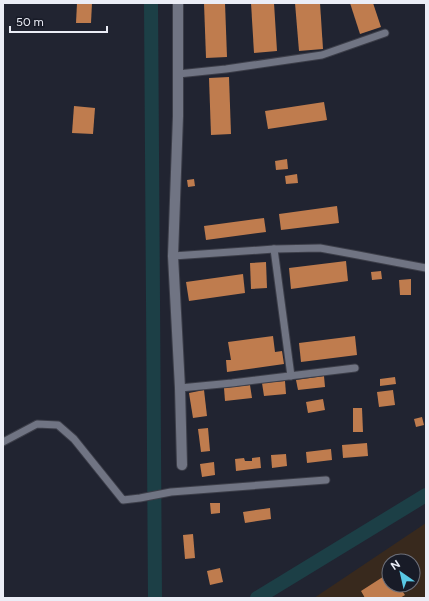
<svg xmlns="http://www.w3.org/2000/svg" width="429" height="601" font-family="Figtree,sans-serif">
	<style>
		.education { fill: #38291d; fill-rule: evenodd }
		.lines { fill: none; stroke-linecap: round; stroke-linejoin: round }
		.canal { stroke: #1c3f46; stroke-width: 14 }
		.building { fill: #bf7c4e }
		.service-casing { stroke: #3c3e49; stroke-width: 9 }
		.minor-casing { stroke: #3c3e49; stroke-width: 12 }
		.service { stroke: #707483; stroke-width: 7 }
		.minor { stroke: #707483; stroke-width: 10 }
	</style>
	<rect width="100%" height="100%" fill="#212431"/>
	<path class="education" d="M 426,523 L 426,598 L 314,598 ZM 389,561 L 413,561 L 413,585 L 389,585 Z"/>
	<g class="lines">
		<g class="canal">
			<polyline points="151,3 155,598"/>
			<polyline points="257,598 426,495"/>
		</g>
	</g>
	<g class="building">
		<polygon points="77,3 92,3 91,23 76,23"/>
		<polygon points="204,3 225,3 227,57 206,58"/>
		<polygon points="251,3 274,3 277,51 254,53"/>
		<polygon points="295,3 320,3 323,49 299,51"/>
		<polygon points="350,3 373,3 381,27 360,34"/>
		<polygon points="229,77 231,134 211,135 209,78"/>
		<polygon points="324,102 327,120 268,129 265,111"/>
		<polygon points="74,106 95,108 93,134 72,133"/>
		<polygon points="287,159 288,169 276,170 275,161"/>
		<polygon points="297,174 298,183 286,184 285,176"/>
		<polygon points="194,179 195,186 188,187 187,180"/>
		<polygon points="337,206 339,223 281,230 279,214"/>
		<polygon points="264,218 266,232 206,240 204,226"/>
		<polygon points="346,261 348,281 291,289 289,268"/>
		<polygon points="266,262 267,288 251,289 250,263"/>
		<polygon points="381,271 382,279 372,280 371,272"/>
		<polygon points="243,274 245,293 189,301 186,282"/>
		<polygon points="411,279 411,295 400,295 399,280"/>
		<polygon points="273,336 275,352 282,351 284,364 227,372 226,360 231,360 228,342"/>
		<polygon points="355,336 357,355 301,362 299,343"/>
		<polygon points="324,376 325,387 298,390 296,380"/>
		<polygon points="395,377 396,384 380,386 380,379"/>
		<polygon points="285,381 286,394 264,396 262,383"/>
		<polygon points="250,385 252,398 225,401 224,388"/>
		<polygon points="204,390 207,416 193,418 189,393"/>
		<polygon points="393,390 395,405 379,407 377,392"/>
		<polygon points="323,399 325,410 308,413 306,402"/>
		<polygon points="353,408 362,408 363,432 353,432"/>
		<polygon points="422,417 424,425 416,427 414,419"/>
		<polygon points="208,428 210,451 201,452 198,429"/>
		<polygon points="367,443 368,456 343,458 342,445"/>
		<polygon points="331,449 332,460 307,463 306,452"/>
		<polygon points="286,454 287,466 272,468 271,455"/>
		<polygon points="260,457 261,468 236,471 235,459 244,458 245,461 252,461 252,458"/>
		<polygon points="214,462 215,475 202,477 200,464"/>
		<polygon points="210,503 220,503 220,513 211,514"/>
		<polygon points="270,508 271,519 245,523 243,512"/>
		<polygon points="193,534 195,558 185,559 183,535"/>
		<polygon points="220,568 223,582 210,585 207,571"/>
		<polygon points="389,573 389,585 398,585 405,595 400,598 365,598 361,591"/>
	</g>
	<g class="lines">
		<defs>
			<g id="service">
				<polyline points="178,74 226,69 322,55 385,33"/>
				<polyline points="274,249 291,376"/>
				<polyline points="173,256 274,249 320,248 358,255 426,268"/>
				<polyline points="180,388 232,383 355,368"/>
				<polyline points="3,442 37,424 58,425 74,439 123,500 140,498 171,492 326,480"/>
			</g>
			<polyline id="minor" points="178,3 178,116 173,256 180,388 182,465"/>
		</defs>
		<use href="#service" class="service-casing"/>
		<use href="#minor" class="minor-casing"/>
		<use href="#service" class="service"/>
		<use href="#minor" class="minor"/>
	</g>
	<rect width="429" height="601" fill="none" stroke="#ebedf6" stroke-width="8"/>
	<g transform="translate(401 573) rotate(326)"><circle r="19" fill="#181b27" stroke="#6c6f7a"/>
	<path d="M0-3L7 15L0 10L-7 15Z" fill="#59c8e4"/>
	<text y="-6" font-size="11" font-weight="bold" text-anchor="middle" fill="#ebedf6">N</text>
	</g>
	<path d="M10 26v6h97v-6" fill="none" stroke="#ebedf6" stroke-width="2"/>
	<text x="16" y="26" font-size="12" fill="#ebedf6" stroke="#181b27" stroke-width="3" paint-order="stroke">50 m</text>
</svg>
